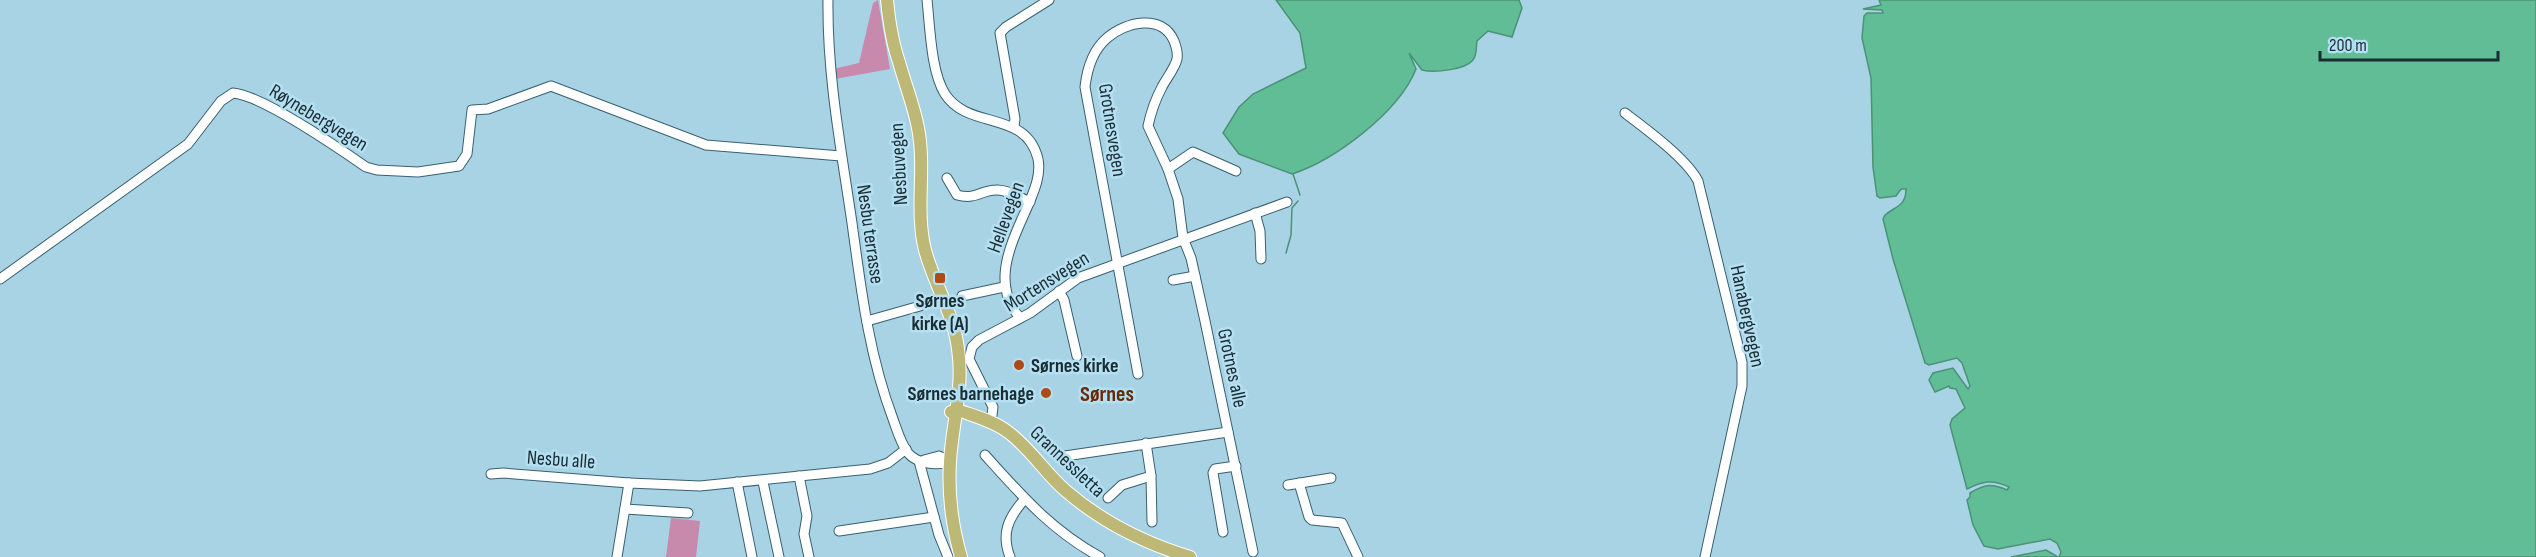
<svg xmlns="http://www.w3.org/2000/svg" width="2536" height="557" font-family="'Sofia Sans Condensed',sans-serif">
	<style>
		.green { fill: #c789ac }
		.water { fill: #60bd96; stroke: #4b9278; stroke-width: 1.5 }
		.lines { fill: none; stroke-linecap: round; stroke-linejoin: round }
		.stream { stroke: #4b9278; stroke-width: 1.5 }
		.minor-casing { stroke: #38606f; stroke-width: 11 }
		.major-casing { stroke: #fff; stroke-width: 14 }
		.minor { stroke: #fff; stroke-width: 9 }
		.major { stroke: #beb876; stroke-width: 12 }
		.poi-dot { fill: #ae4b14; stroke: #b5e0f2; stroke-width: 2 }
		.labels { text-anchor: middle; stroke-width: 5; stroke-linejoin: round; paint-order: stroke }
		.street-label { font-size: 20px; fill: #1b2c33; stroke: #b5e0f2 }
		.poi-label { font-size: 20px; font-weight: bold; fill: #1b2c33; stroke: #b5e0f2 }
		.quarter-label { font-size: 22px; font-weight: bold; fill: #682907; stroke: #b5e0f2 }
	</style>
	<rect width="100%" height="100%" fill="#a8d3e5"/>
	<g class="green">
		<polygon points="878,0 890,69 835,79 833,69 859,63 873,3"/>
		<polygon points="671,518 700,521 696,557 666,557"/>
	</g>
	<g class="water">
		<path d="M 1276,0 L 1519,0 L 1522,8 L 1512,37 L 1488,31 L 1477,41 C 1476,47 1477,55 1473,60 C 1465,70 1434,73 1422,70 L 1409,53 L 1416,69 C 1399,112 1335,160 1292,174 L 1239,154 L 1223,133 L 1239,107 L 1253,94 L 1306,68 L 1300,33 Z"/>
		<path d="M 1879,0 L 2536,0 L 2536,557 L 2059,557 L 2061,552 L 2057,543 L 2050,539 L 1998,549 L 1984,546 L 1973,525 L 1967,500 L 1970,497 L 1970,493 C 1985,484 1992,483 2007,490 L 2009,487 C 1992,479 1983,481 1967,489 L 1950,425 L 1952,419 L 1965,408 L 1956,389 L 1950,388 L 1949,386 L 1935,392 L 1929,380 L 1933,373 L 1953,368 L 1968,389 L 1970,386 L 1962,363 L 1957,358 L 1929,365 L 1925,363 L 1893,259 L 1883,219 L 1885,215 C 1896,206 1906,206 1906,189 L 1901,189 L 1896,196 L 1880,198 L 1877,196 L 1873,167 L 1871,78 L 1862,38 L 1864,16 L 1867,13 L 1883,13 L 1882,10 L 1863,9 L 1881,5 Z"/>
		<polygon points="2046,550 2058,557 2011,557"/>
	</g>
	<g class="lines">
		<g class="stream">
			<polyline points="1293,174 1300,195"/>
			<polyline points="1286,253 1291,235 1292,208 1298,201"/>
		</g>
		<defs>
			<g id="minor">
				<path d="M 828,0 C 827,75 841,148 852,223 C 861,289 869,356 893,419 C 897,430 901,444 908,453 C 917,464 938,466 950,461"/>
				<path d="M 927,0 C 930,27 931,72 945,94 C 969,131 1026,109 1038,159 C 1041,174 1035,189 1029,203 C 1013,240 989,282 1020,318"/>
				<path d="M 1625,113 C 1645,128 1687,159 1698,181 L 1742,362 L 1742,386 L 1705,557"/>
				<polyline points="1014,126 1015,119 1000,33 1006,27 1049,0"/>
				<polyline points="1168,169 1193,152 1236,171"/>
				<path d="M 947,178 L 957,195 C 977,200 981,190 996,190 C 1007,189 1020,198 1030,202"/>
				<polyline points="1255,213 1260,231 1261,259"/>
				<path d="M 0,279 L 188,144 L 221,101 L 233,93 C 261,95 340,149 366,167 L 377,170 L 418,172 L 459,166 L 467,154 L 472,110 L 488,109 L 551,86 L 706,145 L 841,156"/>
				<polyline points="1173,280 1195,276"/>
				<polyline points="1059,291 1064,300 1077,356"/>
				<polyline points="962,296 1004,287"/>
				<polyline points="867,321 920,306"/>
				<path d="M 1138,374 L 1085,87 C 1087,69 1093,50 1107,38 C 1125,22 1162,13 1174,41 C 1176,46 1178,53 1177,59 C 1175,68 1166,79 1162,87 C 1155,100 1151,112 1148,126 L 1168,169 L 1178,199 L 1183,238 L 1191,258 L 1205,321 L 1253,552"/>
				<polyline points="991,423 993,407 969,359 972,347 979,340 1030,313 1078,278 1287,202"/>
				<polyline points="1146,443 1151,476 1152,522"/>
				<path d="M 985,455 C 1022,496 1051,530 1100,557"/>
				<polyline points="1065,456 1228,432"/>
				<polyline points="924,460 939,456 950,461"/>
				<polyline points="919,461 939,535 948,557"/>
				<polyline points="491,474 503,473 629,483"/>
				<polyline points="799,476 807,516 804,534 809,557"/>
				<polyline points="737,482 752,557"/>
				<polyline points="763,482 779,557"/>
				<polyline points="1299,483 1309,517 1312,520 1342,523 1358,557"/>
				<polyline points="1288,485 1331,478"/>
				<polyline points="1108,498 1122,485 1151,476"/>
				<polyline points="625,509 688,513"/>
				<polyline points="839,531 934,517"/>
				<polyline points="1223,532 1213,473 1215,469 1236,466"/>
				<polyline points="617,557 629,483 700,486 870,469 888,463 906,449"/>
				<path d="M 1010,557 C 1001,534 1008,518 1024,500"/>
			</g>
			<g id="major">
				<path d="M 887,0 C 889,21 892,42 899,62 C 905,84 914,106 918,128 C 926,168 915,210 925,250 C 934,284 954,314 958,349 C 964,388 952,424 950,462 C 948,494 952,526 961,557"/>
				<path d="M 951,412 L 958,410 C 974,416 994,421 1008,432 C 1030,448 1045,473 1066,491 C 1102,522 1144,543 1190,557"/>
			</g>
		</defs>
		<use href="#minor" class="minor-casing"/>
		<use href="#major" class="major-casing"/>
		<use href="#minor" class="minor"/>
		<use href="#major" class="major"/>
	</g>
	<g class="poi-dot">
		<rect x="934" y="272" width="12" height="12" rx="3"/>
		<circle cx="1019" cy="365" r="6"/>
		<circle cx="1046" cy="393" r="6"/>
	</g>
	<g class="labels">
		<g class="street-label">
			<text transform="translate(319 117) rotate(31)" y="7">Røynebergvegen</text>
			<text transform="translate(1113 130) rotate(81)" y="7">Grotnesvegen</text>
			<text transform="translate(898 164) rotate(-93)" y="7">Nesbuvegen</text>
			<text transform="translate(1005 217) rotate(-70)" y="7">Hellevegen</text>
			<text transform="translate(871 234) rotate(82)" y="7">Nesbu terrasse</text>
			<text transform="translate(1046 281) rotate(-32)" y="7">Mortensvegen</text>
			<text transform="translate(1748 316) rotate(78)" y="7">Hanabergvegen</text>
			<text transform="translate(1233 368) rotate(78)" y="7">Grotnes alle</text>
			<text transform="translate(561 459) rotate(4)" y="7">Nesbu alle</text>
			<text transform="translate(1068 461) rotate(43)" y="7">Grannessletta</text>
		</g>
		<g class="poi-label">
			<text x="940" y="307">Sørnes<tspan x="940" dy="23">kirke (A)</tspan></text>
			<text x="1031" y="372" text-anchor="start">Sørnes kirke</text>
			<text x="1034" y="400" text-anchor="end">Sørnes barnehage</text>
		</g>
		<g class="quarter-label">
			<text x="1107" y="401">Sørnes</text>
		</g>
	</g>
	<path d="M2320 51v9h178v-9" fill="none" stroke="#1b2c33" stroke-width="3"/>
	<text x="2329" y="51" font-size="18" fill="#1b2c33" stroke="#b5e0f2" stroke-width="4.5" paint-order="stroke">200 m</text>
</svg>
